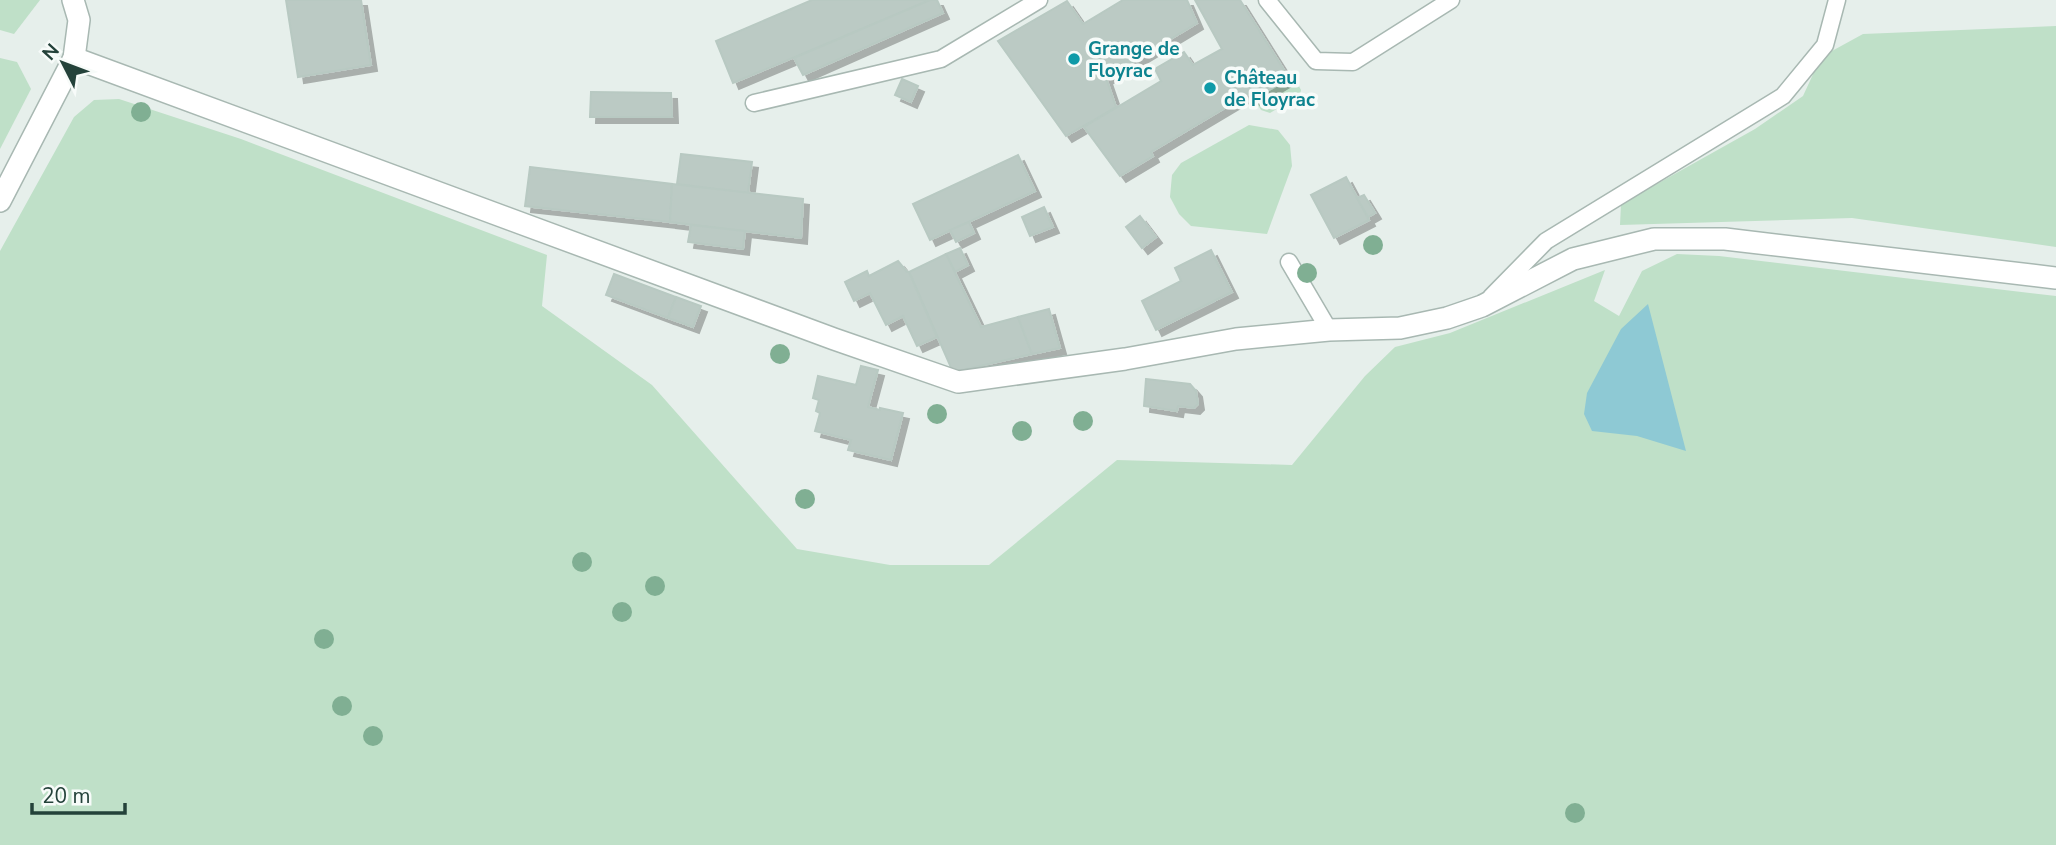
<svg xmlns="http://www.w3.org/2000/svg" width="2056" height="845" font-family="'Nunito Sans',sans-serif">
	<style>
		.green { fill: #bfe0c8 }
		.water { fill: #8ec9d4 }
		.building { fill: #bbcac4; stroke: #b8c9c2; stroke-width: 2; filter: url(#shadow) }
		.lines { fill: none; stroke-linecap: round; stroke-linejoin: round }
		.lane-casing { stroke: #a8b8b2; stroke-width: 19 }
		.street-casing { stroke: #a8b8b2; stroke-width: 24 }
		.lane { stroke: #fff; stroke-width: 16 }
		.street { stroke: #fff; stroke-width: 21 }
		.tree { fill: #80af93 }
		.culture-dot { fill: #0f9aa8; stroke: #f7fbf9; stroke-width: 2.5 }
		.labels { text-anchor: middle; stroke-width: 7; stroke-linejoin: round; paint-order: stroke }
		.culture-label { font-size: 19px; font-weight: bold; fill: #0d838f; stroke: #f7fbf9; text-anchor: start }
	</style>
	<defs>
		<filter id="shadow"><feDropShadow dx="6" dy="6" stdDeviation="0" flood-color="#0004"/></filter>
	</defs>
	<rect width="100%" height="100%" fill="#e6efeb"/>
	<g class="green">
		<polygon points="0,0 40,0 14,34 0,30"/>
		<polygon points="2056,26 2056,247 1852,218 1620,225 1621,204 1755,129 1803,96 1821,57 1863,34"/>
		<polygon points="0,58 17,62 31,89 0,149"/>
		<polygon points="1291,71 1301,90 1300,95 1270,113 1261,110 1254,99 1289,79 1286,73"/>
		<polygon points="119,99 241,139 547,255 542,306 652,385 797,549 890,565 989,565 1117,460 1292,465 1365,376 1395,347 1450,333 1605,270 1594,301 1619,316 1642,271 1677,254 1719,256 2056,296 2056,845 0,845 0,251 74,117 94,100"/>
		<polygon points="1249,125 1278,130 1290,145 1292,166 1267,234 1191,226 1179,214 1170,197 1172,175 1181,163"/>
	</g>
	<polygon class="water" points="1648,304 1686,451 1637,436 1592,431 1584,414 1587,393 1621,329"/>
	<g class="building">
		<polygon points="286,0 361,0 371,65 298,77"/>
		<polygon points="812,0 930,0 733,83 716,41"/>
		<polygon points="930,0 937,0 943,13 803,75 794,58"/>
		<polygon points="1123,0 1187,0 1197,23 1106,78 1116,107 1066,136 998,41 1067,1 1083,24"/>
		<polygon points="1195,0 1240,0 1289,78 1254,99 1250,93 1151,152 1153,156 1120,176 1084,127 1161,81 1155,69 1184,52 1193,65 1222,49"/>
		<polygon points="902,79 918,86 911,102 895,95"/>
		<polygon points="591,92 671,93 672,117 590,117"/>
		<polygon points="681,154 752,162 748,193 677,184"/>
		<polygon points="1018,155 1035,191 930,240 913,204"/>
		<polygon points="530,167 672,184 670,222 525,206"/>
		<polygon points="1346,177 1369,220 1334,238 1311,195"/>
		<polygon points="672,184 803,199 801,238 670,222"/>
		<polygon points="1364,195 1375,213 1368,217 1357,198"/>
		<polygon points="1044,207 1053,227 1030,236 1022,217"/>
		<polygon points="1140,216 1156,237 1142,248 1126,227"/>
		<polygon points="969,222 974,233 956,242 950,230"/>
		<polygon points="691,225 745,231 743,249 688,242"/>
		<polygon points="960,248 968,265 955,272 946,254"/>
		<polygon points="1211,250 1232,292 1156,330 1142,301 1181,281 1175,268"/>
		<polygon points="946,254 981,327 1018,317 1032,354 953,372 909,272"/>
		<polygon points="898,261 907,272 909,272 937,337 917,346 903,316 886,325 870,293 854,301 845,282 867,271 869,276"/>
		<polygon points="614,274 676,297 668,318 606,295"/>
		<polygon points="676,297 701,306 693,327 668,318"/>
		<polygon points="1049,309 1060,348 1032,354 1018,317"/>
		<polygon points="861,366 878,370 868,407 880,410 880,408 903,413 891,460 848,450 851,440 815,431 820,413 816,411 819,400 813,398 818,376 856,385"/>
		<polygon points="1146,379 1190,384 1196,391 1198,404 1194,408 1178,406 1177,411 1144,406"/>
	</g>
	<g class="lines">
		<defs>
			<g id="lane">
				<polyline points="1267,0 1316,61 1353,62 1451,0"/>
				<polyline points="754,103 941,59 1039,0"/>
				<polyline points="1289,262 1329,330"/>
				<polyline points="1491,297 1546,241 1783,96 1825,45 1837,0"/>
			</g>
			<g id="street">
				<polyline points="74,58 834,339 958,382 1125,359 1236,339 1329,330 1400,328 1447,318 1482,306 1573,259 1654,239 1725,239 2056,278"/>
				<polyline points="0,201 74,58 79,20 73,0"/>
			</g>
		</defs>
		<use href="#lane" class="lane-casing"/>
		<use href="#street" class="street-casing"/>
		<use href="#lane" class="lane"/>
		<use href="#street" class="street"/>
	</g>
	<g class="tree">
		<circle cx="141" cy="112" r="10"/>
		<circle cx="1373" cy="245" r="10"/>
		<circle cx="1307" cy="273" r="10"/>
		<circle cx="780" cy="354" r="10"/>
		<circle cx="937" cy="414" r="10"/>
		<circle cx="1083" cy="421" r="10"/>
		<circle cx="1022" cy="431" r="10"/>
		<circle cx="805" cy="499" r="10"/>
		<circle cx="582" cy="562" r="10"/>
		<circle cx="655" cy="586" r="10"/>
		<circle cx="622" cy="612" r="10"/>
		<circle cx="324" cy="639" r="10"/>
		<circle cx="342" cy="706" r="10"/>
		<circle cx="373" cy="736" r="10"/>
		<circle cx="1575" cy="813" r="10"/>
	</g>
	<g class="culture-dot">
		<circle cx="1074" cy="59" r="7"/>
		<circle cx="1210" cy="88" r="7"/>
	</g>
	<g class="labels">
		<g class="culture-label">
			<text x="1088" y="55">Grange de<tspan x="1088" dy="22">Floyrac</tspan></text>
			<text x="1224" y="84">Château<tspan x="1224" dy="22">de Floyrac</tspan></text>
		</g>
	</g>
	<g transform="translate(63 63) rotate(312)" stroke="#f7fbf9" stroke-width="5" paint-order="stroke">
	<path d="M0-5L12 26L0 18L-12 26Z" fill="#24423a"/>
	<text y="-10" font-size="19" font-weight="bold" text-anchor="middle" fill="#24423a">N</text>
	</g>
	<path d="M32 803v10h93v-10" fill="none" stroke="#24423a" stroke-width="3.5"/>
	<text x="42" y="803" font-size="21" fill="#24423a" stroke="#f7fbf9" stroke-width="5" paint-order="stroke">20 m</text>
</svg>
